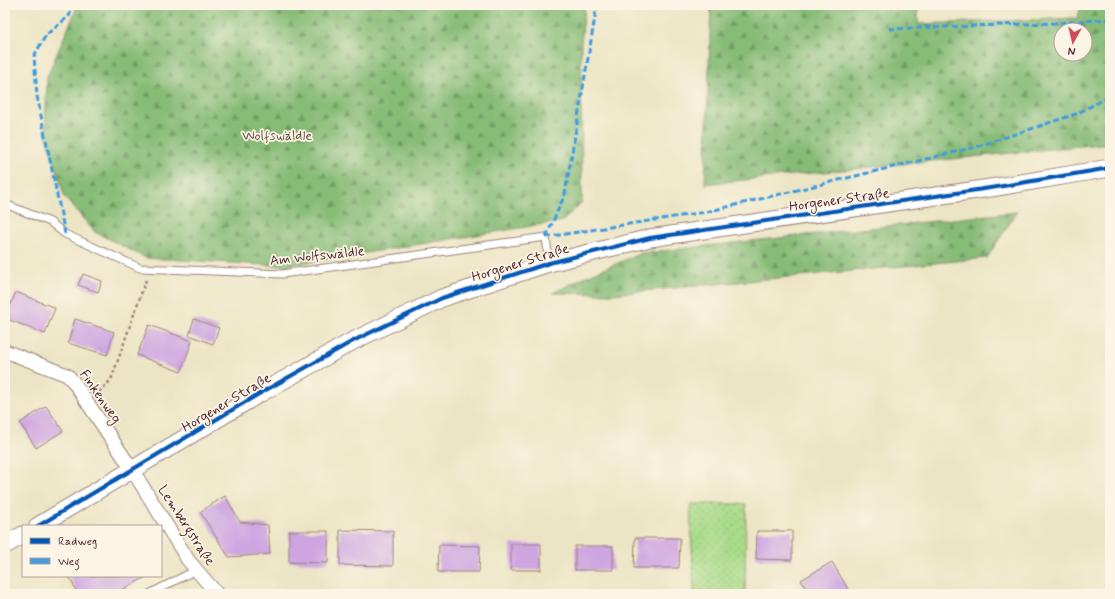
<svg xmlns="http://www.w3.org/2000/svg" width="1115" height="599" font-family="Mynerve,sans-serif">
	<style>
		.grass { fill: url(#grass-dots); stroke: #7a7e5b }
		.forest { fill: url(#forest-firs); stroke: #686e51; fill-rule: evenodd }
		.building { fill: #cea5e1 }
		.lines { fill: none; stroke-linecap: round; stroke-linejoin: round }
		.service-casing { stroke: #9b8278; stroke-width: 9 }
		.minor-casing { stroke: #9b8278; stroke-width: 15 }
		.tertiary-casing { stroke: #9b8278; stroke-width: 19 }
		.path { stroke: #9b8278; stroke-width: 2.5; stroke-dasharray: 3 3; stroke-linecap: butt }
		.service { stroke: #fff; stroke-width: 7 }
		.minor { stroke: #fff; stroke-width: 13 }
		.tertiary { stroke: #fff; stroke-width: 17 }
		.quiet { stroke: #409be1; stroke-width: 3; stroke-dasharray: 6 3; stroke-linecap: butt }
		.cycleway-casing { stroke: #fcf5e5; stroke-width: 6 }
		.cycleway { stroke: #0057b8; stroke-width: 4 }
		.labels { text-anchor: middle; stroke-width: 3.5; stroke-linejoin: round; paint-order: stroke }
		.park-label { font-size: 14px; fill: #624e43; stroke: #fcf5e5 }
		.street-label { font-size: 14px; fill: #4a1f2b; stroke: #fcf5e5 }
	</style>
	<defs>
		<pattern id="grass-dots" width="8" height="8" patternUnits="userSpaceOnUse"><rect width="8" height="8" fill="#aadc8b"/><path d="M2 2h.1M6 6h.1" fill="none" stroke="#94bc78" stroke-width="1.8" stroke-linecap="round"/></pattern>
		<pattern id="forest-firs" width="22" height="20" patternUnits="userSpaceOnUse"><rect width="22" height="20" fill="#87bc77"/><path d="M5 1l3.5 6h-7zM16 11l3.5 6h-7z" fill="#709862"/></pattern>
	</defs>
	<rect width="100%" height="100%" fill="#fcf5e5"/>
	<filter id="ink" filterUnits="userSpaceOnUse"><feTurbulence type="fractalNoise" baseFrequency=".025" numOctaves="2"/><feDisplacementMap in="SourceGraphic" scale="8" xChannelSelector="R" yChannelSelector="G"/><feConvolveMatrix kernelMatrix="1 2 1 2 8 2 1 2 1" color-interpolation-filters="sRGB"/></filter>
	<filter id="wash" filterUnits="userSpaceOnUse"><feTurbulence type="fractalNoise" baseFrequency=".012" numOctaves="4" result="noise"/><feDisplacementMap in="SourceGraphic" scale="16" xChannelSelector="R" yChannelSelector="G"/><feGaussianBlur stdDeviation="0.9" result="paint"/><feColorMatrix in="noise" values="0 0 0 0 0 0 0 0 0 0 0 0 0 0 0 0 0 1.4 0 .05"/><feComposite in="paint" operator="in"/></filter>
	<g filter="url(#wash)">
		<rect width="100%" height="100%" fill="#ece5c5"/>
		<polygon class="grass" points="690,504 746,504 745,594 721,594 694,591"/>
		<g class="forest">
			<polygon points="78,5 585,5 581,43 582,202 563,221 285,266 146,258 95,232 65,198 45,131 47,77"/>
			<path d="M 711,5 L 918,5 L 918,24 L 1077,18 L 1082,5 L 1110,5 L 1110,143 L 705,184 ZM 1061,30 L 1085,30 L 1085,54 L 1061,54 Z"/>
			<polygon points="1017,212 987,258 612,294 553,293 584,277 642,253"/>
		</g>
		<g id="blocks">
			<g class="building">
				<polygon points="83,274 102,281 98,292 78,285"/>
				<polygon points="16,292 55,308 45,334 5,318"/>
				<polygon points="75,319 114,332 107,355 68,343"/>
				<polygon points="194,319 219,328 213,344 189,335"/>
				<polygon points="149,325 192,341 181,372 137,355"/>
				<polygon points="46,406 63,431 36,448 20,423"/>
				<polygon points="225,496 240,522 268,525 270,554 229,557 200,512"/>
				<polygon points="340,530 393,531 393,566 340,565"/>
				<polygon points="289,531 328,531 328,563 289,562"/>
				<polygon points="757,531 792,531 792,560 756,559"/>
				<polygon points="635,538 680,538 679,568 634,568"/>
				<rect x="511" y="544" width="30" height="26"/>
				<polygon points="439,545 480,546 479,572 438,572"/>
				<rect x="575" y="546" width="38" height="24"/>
				<polygon points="832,562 851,594 809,594 801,580"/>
				<polygon points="69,576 148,576 114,594 78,594"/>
			</g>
		</g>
	</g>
	<g filter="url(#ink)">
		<use href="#blocks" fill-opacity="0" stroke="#9b8278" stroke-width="1"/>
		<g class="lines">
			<defs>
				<g id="service">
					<polyline points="5,204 50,222 65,234 140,268 282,274 546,237 549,263"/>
					<polyline points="149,594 196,570"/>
				</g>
				<polyline id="minor" points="5,351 67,375 73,381 133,471 188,560 217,594"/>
				<g id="tertiary">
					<polyline points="38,526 257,395 353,341 442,298 549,263 650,238 997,187 1110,168"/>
					<polyline points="5,545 23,535"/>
				</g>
			</defs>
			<use href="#service" class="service-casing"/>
			<use href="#minor" class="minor-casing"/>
			<use href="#tertiary" class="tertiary-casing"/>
			<polyline class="path" points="99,392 111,380 146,280"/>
			<use href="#service" class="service"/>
			<use href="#minor" class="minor"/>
			<use href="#tertiary" class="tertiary"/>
			<g class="quiet">
				<polyline points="889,29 1055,23 1110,19"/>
				<polyline points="65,234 37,96 34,56 46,35 69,16 74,5"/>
				<polyline points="546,237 706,212 976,147 1076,114 1110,96"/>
				<polyline points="546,237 565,194 597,5"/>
			</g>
			<defs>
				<polyline id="cycleway" points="38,526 257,395 353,341 442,298 549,263 650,238 997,187 1110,168"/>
			</defs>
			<use href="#cycleway" class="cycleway-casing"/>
			<use href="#cycleway" class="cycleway"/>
		</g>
	</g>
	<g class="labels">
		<g class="park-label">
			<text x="277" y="140">Wolfswäldle</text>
		</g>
		<g class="street-label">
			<text transform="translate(839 199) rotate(-8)" y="5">Horgener Straße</text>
			<text transform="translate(317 255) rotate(-6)" y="5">Am Wolfswäldle</text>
			<text transform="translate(520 262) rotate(-17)" y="5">Horgener Straße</text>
			<text transform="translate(101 396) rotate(55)" y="5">Finkenweg</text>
			<text transform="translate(226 402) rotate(-31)" y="5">Horgener Straße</text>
			<text transform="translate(187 525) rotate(57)" y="5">Lembergstraße</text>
		</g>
	</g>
	<rect width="1115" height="599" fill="none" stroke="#fcf5e5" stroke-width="20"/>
	<rect x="22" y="525" width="140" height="52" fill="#fcf5e5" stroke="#b59f9b"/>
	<rect x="30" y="538" width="20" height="6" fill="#0057b8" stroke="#b59f9b"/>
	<text x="58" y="545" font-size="12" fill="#4a1f2b">Radweg</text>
	<rect x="30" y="558" width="20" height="6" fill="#409be1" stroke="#b59f9b"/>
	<text x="58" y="565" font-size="12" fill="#4a1f2b">Weg</text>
	<g transform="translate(1073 42) rotate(188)"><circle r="19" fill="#fcf5e5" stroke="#b59f9b"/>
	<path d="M0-3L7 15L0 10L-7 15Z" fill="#d1495b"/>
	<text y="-6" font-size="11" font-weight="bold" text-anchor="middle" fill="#4a1f2b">N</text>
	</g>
</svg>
